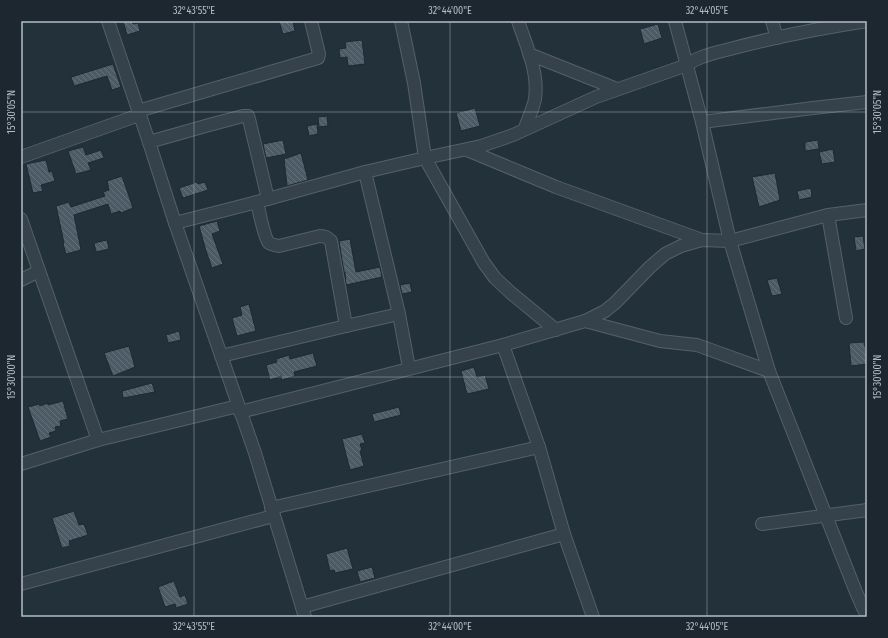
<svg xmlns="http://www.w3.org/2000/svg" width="888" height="638" font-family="'Fira Sans Condensed',sans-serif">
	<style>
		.building { fill: url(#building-back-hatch); stroke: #1e2931 }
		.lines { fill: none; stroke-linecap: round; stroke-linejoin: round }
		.minor-casing { stroke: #556069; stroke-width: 14 }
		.minor { stroke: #36424b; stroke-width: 12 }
		.ticks { fill: none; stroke: #b2bdc7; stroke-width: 1; stroke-opacity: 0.45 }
		.neatline { fill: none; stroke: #b2bdc7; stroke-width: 1.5 }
		.ticks-label { font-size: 10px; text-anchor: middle; fill: #b2bdc7 }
	</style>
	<defs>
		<pattern id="building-back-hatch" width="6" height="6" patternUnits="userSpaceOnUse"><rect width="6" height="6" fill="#4c5b66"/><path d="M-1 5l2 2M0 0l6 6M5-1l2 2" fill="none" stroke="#63717a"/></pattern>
	</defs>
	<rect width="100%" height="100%" fill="#23313a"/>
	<g class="building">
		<polygon points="123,21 132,21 133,24 138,23 140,31 127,35"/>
		<polygon points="279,21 293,21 295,31 283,34"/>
		<polygon points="658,24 662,38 644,44 640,29"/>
		<polygon points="362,40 365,64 348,66 347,57 340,58 339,49 346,48 345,42"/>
		<polygon points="113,64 121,87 112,90 107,76 74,86 71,77"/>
		<polygon points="475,108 480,126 461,131 456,113"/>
		<polygon points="327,116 328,126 319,127 318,117"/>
		<polygon points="317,124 318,134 309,136 307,126"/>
		<polygon points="283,140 286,154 266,158 263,144"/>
		<polygon points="818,140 819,149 805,151 805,142"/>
		<polygon points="83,147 86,155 101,150 104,158 88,163 91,170 76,174 68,151"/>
		<polygon points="833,149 835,162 822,164 819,152"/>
		<polygon points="301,153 308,180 287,186 284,159"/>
		<polygon points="46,160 49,172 52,171 55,181 41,185 43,191 33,193 26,164"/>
		<polygon points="775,173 780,200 759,207 752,177"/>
		<polygon points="122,176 133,208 121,213 120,211 111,214 108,204 74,215 81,250 66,254 63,244 64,243 56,206 69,202 71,207 105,196 103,192 109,190 107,181"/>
		<polygon points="197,182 198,184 205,182 208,190 183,198 179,188"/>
		<polygon points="811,188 812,197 799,200 797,191"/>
		<polygon points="217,221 220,231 212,234 223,264 212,268 206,251 199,226"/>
		<polygon points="863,236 865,249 856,251 854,237"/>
		<polygon points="350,239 356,272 380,267 382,277 346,285 345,272 344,272 339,241"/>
		<polygon points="107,240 109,249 96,252 94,243"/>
		<polygon points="777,278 782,294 772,296 767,280"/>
		<polygon points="410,283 412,292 402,294 400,285"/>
		<polygon points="249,304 256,331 237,336 232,318 242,315 240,307"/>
		<polygon points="179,331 181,340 168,343 166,335"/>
		<polygon points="864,342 867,355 867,364 851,366 849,343"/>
		<polygon points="129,346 135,367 113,376 104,353"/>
		<polygon points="313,353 317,366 294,372 295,376 282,380 281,376 270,380 266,365 277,362 276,359 289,355 290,359"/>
		<polygon points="474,367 477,377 485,375 489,389 467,394 461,371"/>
		<polygon points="152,383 155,392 123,398 122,391"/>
		<polygon points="63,401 68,419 60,421 61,426 55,427 56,431 49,433 51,437 40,441 28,407 39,404 40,406 48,403 48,405"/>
		<polygon points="399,407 401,415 374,422 372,414"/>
		<polygon points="362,434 365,443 360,444 362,450 360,451 364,466 350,470 342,439"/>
		<polygon points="74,511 79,525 84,524 88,535 69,541 70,546 62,548 52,518"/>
		<polygon points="347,548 353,569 335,573 334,570 330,571 326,554"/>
		<polygon points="372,567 375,578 360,582 357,571"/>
		<polygon points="174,581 180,597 185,595 188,604 176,608 175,604 165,607 158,587"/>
	</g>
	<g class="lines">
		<defs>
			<g id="minor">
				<polyline points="108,21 149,142 175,223 255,453 305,617"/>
				<polyline points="401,21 414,83 425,158 484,263 495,278 511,293 556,330"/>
				<path d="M 518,21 C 526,45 539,72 535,99 C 533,109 528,119 525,128"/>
				<polyline points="675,21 702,122 730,241 769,371 856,592 864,610 867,610"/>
				<polyline points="772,21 777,38"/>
				<polyline points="529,54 617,89"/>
				<polyline points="138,111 318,58 319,54 311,21"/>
				<polyline points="702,122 813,108 867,102"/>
				<polyline points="149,142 209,125 243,116 248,116 249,119 268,199"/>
				<polyline points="467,150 556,187 702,240"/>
				<polyline points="21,157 139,115"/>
				<polyline points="365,172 399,314 409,368"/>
				<path d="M 257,202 C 259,210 264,238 269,243 C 272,245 275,245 279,246 L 320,236 C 325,236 327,237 331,241 L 346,326"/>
				<polyline points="828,215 846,318"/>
				<polyline points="21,219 98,440"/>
				<path d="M 175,223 L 257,202 L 365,172 L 425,158 L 481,146 L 513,135 L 596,97 L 687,65 C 699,56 715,53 730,49 C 775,37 821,28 867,21"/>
				<polyline points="21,280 39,271"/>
				<polyline points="585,321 660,341 697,345 769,371"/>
				<polyline points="503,345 539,447 564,534 593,617"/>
				<polyline points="221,356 346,326 399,314"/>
				<polyline points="240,412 503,345 585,321 605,311 615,303 650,267 665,254 681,246 702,240 730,241 828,215 867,210"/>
				<polyline points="21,464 98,440 238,406"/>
				<polyline points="271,508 539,447"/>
				<polyline points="762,524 867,510"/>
				<polyline points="21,584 273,516"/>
				<polyline points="302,607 564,534"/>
			</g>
		</defs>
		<use href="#minor" class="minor-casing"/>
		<use href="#minor" class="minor"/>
	</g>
	<path class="ticks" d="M 194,21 L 194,617M 450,21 L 450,617M 707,21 L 707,617M 21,112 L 867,112M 21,377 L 867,377"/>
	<rect width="888" height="638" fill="none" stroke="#1c272f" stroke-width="44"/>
	<rect x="22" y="22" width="844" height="594" class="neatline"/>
	<g class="ticks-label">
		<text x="194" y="14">32°43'55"E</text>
		<text x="450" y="14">32°44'00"E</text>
		<text x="707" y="14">32°44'05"E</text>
		<text transform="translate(11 112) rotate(-90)" y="4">15°30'05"N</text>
		<text transform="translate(877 112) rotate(-90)" y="4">15°30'05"N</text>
		<text transform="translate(11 377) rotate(-90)" y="4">15°30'00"N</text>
		<text transform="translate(877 377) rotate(-90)" y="4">15°30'00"N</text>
		<text x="194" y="630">32°43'55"E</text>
		<text x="450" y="630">32°44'00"E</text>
		<text x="707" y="630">32°44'05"E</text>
	</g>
</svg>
